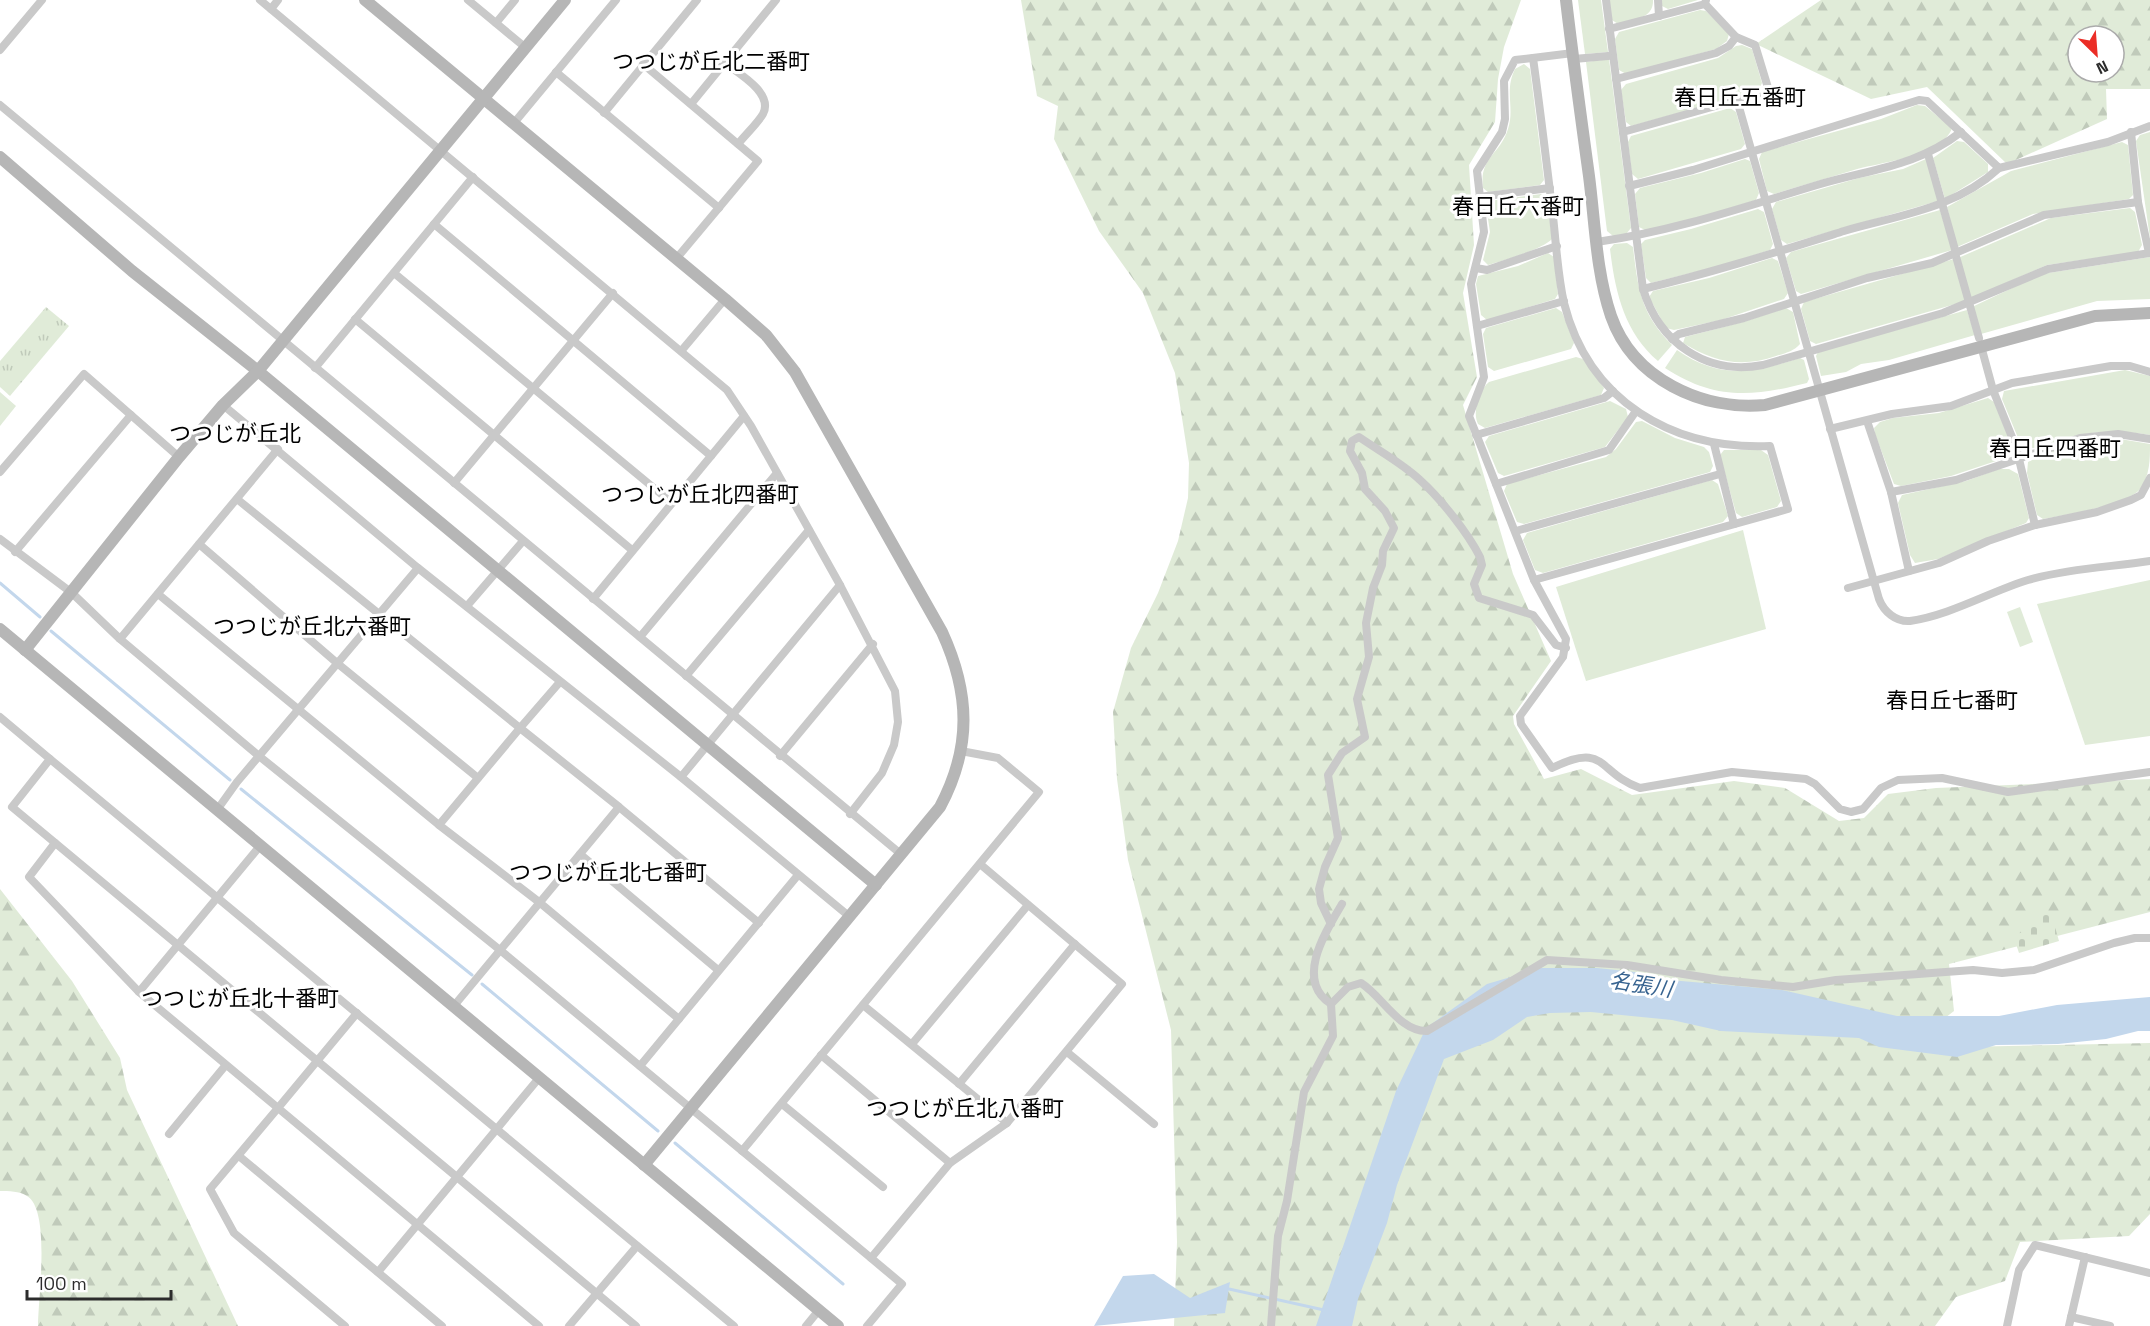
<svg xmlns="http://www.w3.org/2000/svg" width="2150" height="1326" font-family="'Space Grotesk','Noto Sans JP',sans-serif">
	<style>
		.green { fill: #e0ebd8 }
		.forest { fill: url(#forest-firs); fill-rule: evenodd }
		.cemetery { fill: url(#cemetery-stones) }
		.park { fill: url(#park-tufts) }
		.water { fill: #c3d7ec }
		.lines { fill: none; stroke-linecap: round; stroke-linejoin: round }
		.stream { stroke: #c3d7ec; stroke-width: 3 }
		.street { stroke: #c9c9c9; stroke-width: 8 }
		.secondary { stroke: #b6b6b6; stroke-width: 12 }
		.labels { text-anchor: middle; stroke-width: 6; stroke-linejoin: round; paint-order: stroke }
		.water-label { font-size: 21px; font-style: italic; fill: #386490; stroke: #fff }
		.quarter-label { font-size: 22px; fill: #000; stroke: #fff }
	</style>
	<defs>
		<pattern id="forest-firs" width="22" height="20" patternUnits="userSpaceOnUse" patternTransform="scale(1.5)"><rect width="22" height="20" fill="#e0ebd8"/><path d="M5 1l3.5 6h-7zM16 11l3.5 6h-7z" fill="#c0caba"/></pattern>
		<pattern id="cemetery-stones" width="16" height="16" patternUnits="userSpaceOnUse" patternTransform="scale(1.5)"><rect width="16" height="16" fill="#e0ebd8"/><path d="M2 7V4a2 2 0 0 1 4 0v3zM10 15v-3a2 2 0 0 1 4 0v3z" fill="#c0caba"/></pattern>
		<pattern id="park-tufts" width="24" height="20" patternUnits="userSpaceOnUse" patternTransform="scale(1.5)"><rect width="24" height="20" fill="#e0ebd8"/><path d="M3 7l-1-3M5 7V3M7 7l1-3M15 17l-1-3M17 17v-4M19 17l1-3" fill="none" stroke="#c0caba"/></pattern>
	</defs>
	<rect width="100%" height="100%" fill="#fff"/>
	<g class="green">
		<polygon points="1578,0 1601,0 1608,52 1585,54"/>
		<path d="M 1609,0 L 1653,0 C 1654,19 1633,19 1618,24 L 1612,20 Z"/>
		<polygon points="1661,0 1698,0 1668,9 1662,6"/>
		<polygon points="1700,10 1706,11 1729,34 1727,41 1716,49 1626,74 1619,70 1615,39 1619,32"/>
		<polygon points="1742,45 1752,49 1762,83 1758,91 1631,126 1626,122 1621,90 1626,84 1718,58 1736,46"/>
		<polygon points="1609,59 1631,228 1626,234 1613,236 1607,231 1586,62"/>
		<path d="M 1524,64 L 1530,69 L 1544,180 L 1540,185 L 1488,192 L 1483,188 C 1479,157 1500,155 1508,129 C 1515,108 1504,91 1515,69 Z"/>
		<path d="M 1917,105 L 1925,106 L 1952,128 C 1942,157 1880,162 1854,170 C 1827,178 1801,186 1774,194 L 1767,191 L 1759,159 L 1762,152 L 1881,119 Z"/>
		<polygon points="1730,108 1736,112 1745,144 1741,149 1638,179 1632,174 1628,142 1631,136"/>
		<polygon points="2150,132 2150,238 2136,141 2140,135"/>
		<polygon points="1957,141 1964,142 1988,164 1988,172 1945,199 1933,158"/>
		<polygon points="2122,142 2128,145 2133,195 2129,199 2033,214 1957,247 1947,207 2011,171"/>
		<polygon points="1745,159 1750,161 1759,193 1756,200 1695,219 1645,230 1639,227 1635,194 1640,188 1701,173"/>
		<polygon points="1926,159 1938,201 1787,244 1781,240 1772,209 1776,202 1859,178 1903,169"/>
		<path d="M 1541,194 L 1547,198 L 1552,239 C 1543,249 1502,261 1488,265 L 1483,260 L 1490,232 L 1486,206 L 1489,201 Z"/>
		<polygon points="2130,208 2135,212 2142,245 2138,252 2047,265 1969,299 1958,258 2051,218"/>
		<polygon points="1758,209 1764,212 1773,244 1770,250 1723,265 1651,283 1646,278 1641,244 1645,240 1691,229"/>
		<polygon points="1940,210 1952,250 1801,294 1796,291 1786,258 1791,252"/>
		<path d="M 1627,243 L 1633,247 C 1638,290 1641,314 1672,345 L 1658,361 C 1624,332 1615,291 1610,249 L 1614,244 Z"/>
		<polygon points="1548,253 1554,257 1558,294 1555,299 1487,320 1481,315 1476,284 1478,276 1518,266"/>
		<polygon points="2150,257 2150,299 2097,301 1981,334 1972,307 2042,274"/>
		<polygon points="1772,258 1778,261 1788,293 1784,299 1721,320 1674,330 1666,328 1649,297 1653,291 1709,278"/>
		<polygon points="1954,259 1966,301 1816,344 1810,341 1801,309 1804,302"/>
		<polygon points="1556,308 1562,312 1574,343 1571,349 1494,371 1488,367 1483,334 1486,328"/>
		<path d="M 1786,308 L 1793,312 L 1800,344 C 1794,351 1786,353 1776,356 C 1742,368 1714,362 1683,343 L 1685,337 L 1743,322 Z"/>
		<polygon points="1967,310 1975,335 1889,360 1861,364 1846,372 1821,376 1816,356 1818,352"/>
		<path d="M 1677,350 C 1720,380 1753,373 1800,358 L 1804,360 L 1809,379 L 1807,383 C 1752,397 1714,400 1665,368 Z"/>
		<path d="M 1576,357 L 1583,359 L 1604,388 L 1601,395 L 1485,428 L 1478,424 C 1472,412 1479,390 1489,382 Z"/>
		<path d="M 2125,370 L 2150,376 L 2150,435 C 2117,430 2089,430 2057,441 C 2045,445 2033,452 2021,445 L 2002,399 L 2004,391 Z"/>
		<polygon points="0,392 16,406 0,426"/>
		<polygon points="1988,398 1994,402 2011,444 2005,458 1951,476 1901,486 1894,484 1875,434 1874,428 1880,422 1893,418 1939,413"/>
		<polygon points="1610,401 1626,409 1628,417 1605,447 1504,476 1498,473 1485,442 1489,436"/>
		<polygon points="1642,421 1675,438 1704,447 1709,452 1713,466 1710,472 1524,524 1517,522 1504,491 1507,484 1606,457 1616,449 1636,422"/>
		<path d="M 2120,439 L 2150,444 C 2150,459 2150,476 2140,489 C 2128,505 2064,515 2043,519 L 2037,515 L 2027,473 L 2028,462 C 2057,447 2087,440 2120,439 Z"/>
		<polygon points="1724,450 1761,450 1768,455 1781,501 1777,507 1742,517 1736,513 1720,455"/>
		<polygon points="1999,469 2009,469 2018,474 2029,518 2026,523 1938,559 1915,563 1910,555 1898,503 1902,495 1966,481"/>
		<polygon points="1712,480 1718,484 1728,516 1723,522 1543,573 1535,570 1523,540 1527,533"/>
		<polygon points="1743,530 1766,629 1586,681 1556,587"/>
		<polygon points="2150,580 2150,736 2085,745 2037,604"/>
		<polygon points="2020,607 2033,642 2020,647 2007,612"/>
	</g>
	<g class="forest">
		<polygon points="1021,0 1521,0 1504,47 1498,79 1495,122 1469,165 1474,245 1463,293 1477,377 1463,405 1513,574 1551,661 1513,716 1514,724 1544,779 1581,769 1632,795 1734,781 1785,788 1839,821 1864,818 1888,794 1936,788 2150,779 2150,912 1949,964 1954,1011 1906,1048 2150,1043 2150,1214 2129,1236 2020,1242 2005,1281 1956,1297 1935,1326 1174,1326 1177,1242 1171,1030 1128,860 1117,779 1113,712 1131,648 1158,593 1178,541 1188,498 1189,463 1175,373 1143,293 1099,231 1054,139 1058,106 1037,96"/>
		<path d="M 1821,0 L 2150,0 L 2150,89 L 2106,89 L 2107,119 L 2007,164 L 1927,87 L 1871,99 L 1756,44 ZM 2078,36 L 2114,36 L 2114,72 L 2078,72 Z"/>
		<path d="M 0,889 L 72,981 L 120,1058 L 127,1090 L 238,1326 L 38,1326 C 38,1299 51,1210 27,1196 C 19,1191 9,1191 0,1191 Z"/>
	</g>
	<polygon class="cemetery" points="2051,913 2059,941 2019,953 2013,935 2030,930 2029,914"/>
	<polygon class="park" points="46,307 69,326 10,396 0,387 0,361"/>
	<g class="water">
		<polygon points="1541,968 1597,968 1635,972 1670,980 1782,990 1897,1016 1999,1016 2057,1005 2150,997 2150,1031 2138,1031 2106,1039 2058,1044 1996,1045 1957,1057 1879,1047 1859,1038 1721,1031 1672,1020 1591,1012 1550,1013 1527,1017 1493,1040 1444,1059 1397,1185 1387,1223 1358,1299 1352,1326 1316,1326 1396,1091 1426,1028 1487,984"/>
		<polygon points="1154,1274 1190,1298 1230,1282 1225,1313 1094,1326 1123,1276"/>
	</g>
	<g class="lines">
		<g class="stream">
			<polyline points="0,583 40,617"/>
			<polyline points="51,631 230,780"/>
			<polyline points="241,789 472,975"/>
			<polyline points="482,984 658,1131"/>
			<polyline points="675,1143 843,1284"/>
			<polyline points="1229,1289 1324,1310"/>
		</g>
		<g class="street">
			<polyline points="260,0 727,390 751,426 840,585 895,691 898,722 894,745 882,773 850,814"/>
			<polyline points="468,0 526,48"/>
			<path d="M 1606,0 L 1643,289 C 1659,342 1706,376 1763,365 L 1943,313 L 2048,269 L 2150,253"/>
			<polyline points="1658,0 1659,16"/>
			<polyline points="271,9 278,0"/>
			<polyline points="496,23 515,0"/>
			<polyline points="1609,29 1705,4"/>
			<polyline points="0,50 42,0"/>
			<path d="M 1573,53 L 1515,60 L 1504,81 L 1505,119 L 1502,132 L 1477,171 L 1484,232 L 1471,284 L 1484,377 L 1469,416 L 1534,580 L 1566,639 L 1563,657 L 1520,716 L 1521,724 L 1552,768 C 1607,741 1597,773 1640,788 L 1732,772 L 1806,779 L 1815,784 L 1840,809 L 1851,812 L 1863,809 L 1881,788 L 1898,780 L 1942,778 L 2008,792 L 2150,772"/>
			<path d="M 1533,58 C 1540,108 1546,158 1552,208 C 1556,239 1557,272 1564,303 C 1589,402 1673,450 1770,446 L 1788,509 L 1534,580"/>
			<polyline points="1574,59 1608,56"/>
			<path d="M 725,63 C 738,73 774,93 763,114 C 757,124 746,134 738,144"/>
			<polyline points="643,64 758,161 676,259"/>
			<polyline points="556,72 719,208"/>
			<polyline points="1616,79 1716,53 1729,46 1736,37"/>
			<path d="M 1737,100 L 1879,599 C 1884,612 1896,622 1910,621 C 1951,615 1989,592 2028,580 C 2066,569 2110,567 2150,561"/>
			<polyline points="691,104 776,0"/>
			<polyline points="0,105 902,855"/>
			<polyline points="604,113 697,0"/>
			<polyline points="514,123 616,0"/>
			<polyline points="1623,132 1769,91 1755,45 1736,37 1705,4 1706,0"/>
			<polyline points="2131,132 2138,202 2149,253"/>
			<polyline points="1928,154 1956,253"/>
			<polyline points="1629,186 1693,170 1919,100 1927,101 1999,168 2108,142 2150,126"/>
			<polyline points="1479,197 1550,188"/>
			<polyline points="434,224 711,456"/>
			<path d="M 1597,242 C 1674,231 1744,207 1817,185 C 1870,169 1916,167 1961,132"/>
			<polyline points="1955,253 1979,338"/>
			<polyline points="1476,268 1487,270 1557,246"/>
			<polyline points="394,273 672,503"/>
			<path d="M 1643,289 C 1711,273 1777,252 1844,231 C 1899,215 1955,209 1999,168"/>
			<polyline points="355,319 632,550"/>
			<polyline points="1477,326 1564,301"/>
			<polyline points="1672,339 1679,334 1744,318 1867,278 1932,263 2044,215 2138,202"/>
			<polyline points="1981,346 1993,390 2016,447 2035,525"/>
			<polyline points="682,350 725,299"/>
			<polyline points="315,368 473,177"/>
			<polyline points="223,405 418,568 681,777 850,917"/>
			<polyline points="1867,421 1891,492 1909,571"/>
			<polyline points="1830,429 1892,414 1951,406 2012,383 2111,366 2130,366 2150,372"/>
			<polyline points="1476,435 1604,398 1613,391"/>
			<polyline points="1714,444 1734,524"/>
			<polyline points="0,472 84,374 179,457"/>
			<polyline points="454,483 613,293"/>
			<polyline points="1496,484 1609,450 1636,411"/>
			<polyline points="1891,492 1956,480 2080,438 2118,434 2150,439"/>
			<polyline points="237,499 520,728 559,683"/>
			<polyline points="1516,531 1720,474"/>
			<polyline points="0,539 72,593 120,639 259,756 500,950 871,1258 950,1163 1007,1123 1122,984 980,864"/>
			<polyline points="199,544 337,663 478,778"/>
			<polyline points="15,552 131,415"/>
			<polyline points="1848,588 1939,563 1988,541 2035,525 2097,512 2131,500 2141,495 2150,478"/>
			<polyline points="158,594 439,825"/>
			<polyline points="593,599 744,416"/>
			<polyline points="467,606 523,541"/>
			<polyline points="640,637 777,473"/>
			<polyline points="120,639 278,449"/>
			<polyline points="686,676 809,530"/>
			<polyline points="0,717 50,759 12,807 636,1326"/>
			<polyline points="780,756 873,644"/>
			<polyline points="50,759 734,1326"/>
			<polyline points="681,777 840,585"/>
			<polyline points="619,807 759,923"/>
			<polyline points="217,810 237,782 418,568"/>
			<polyline points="55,843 29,877 139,992 278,1108 210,1189 234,1233 345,1326"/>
			<polyline points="580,854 718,970"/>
			<path d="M 1331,924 L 1321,903 L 1319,889 L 1325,867 L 1338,838 L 1328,775 L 1342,753 L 1365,737 L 1357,699 L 1369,657 L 1366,623 L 1373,588 L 1382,565 L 1383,551 L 1394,528 L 1385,511 L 1365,489 L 1362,473 L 1350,451 L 1352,441 L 1359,437 L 1362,439 C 1381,452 1403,464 1420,480 C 1440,498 1468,533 1480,557 L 1482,565 L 1474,584 L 1479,598 L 1533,615 L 1556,645 L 1566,648"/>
			<polyline points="139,992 260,846"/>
			<path d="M 1331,1004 C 1294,980 1326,931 1342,904"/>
			<polyline points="863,1005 1007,1123"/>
			<path d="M 453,1007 C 508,940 564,874 619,807 L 520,728 L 439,825 L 539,902 L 679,1019"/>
			<polyline points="357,1013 278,1108 539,1326"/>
			<polyline points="912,1044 1028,905"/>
			<polyline points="1067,1052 1154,1124"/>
			<polyline points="821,1055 950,1163"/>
			<polyline points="640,1066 798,875"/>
			<polyline points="959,1084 1075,944"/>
			<polyline points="782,1104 883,1187"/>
			<polyline points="169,1134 225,1066"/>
			<polyline points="742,1151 1039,792 998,758 961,751"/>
			<polyline points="239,1156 442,1326"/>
			<polyline points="378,1272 539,1078"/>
			<polyline points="2071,1317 2110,1326"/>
			<polyline points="569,1326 637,1246"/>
			<polyline points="806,1326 819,1310"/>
			<polyline points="867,1326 902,1284 871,1258"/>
			<path d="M 1271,1326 L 1278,1236 L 1287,1201 L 1304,1092 L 1333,1036 L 1331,1004 L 1348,987 L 1361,983 C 1382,996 1400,1032 1427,1031 L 1547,960 L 1627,965 L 1721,980 L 1793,987 L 1836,980 L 1973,970 L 2002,973 L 2034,970 L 2114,943 L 2135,938 L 2150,938"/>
			<polyline points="2007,1326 2019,1270 2035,1245 2150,1273"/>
			<polyline points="2069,1326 2085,1257"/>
		</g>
		<g class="secondary">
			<path d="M 365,0 L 725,299 L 766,335 L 795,372 L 942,632 C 970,693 972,747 940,807 L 644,1165"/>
			<path d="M 1566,0 C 1573,59 1581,118 1589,176 C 1595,222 1596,272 1611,316 C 1633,379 1702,411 1765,405 L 2095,316 L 2150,313"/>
			<polyline points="0,157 132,271 258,371 876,885"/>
			<polyline points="0,629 838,1326"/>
			<polyline points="25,650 179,457 223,405 258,371 565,0"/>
		</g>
	</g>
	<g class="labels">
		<g class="water-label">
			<text transform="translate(1641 985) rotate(9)" y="7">名張川</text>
		</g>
		<g class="quarter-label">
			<text x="711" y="69">つつじが丘北二番町</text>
			<text x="1740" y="105">春日丘五番町</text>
			<text x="1518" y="214">春日丘六番町</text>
			<text x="235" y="441">つつじが丘北</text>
			<text x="2055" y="456">春日丘四番町</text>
			<text x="700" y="502">つつじが丘北四番町</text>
			<text x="312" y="634">つつじが丘北六番町</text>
			<text x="1952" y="708">春日丘七番町</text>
			<text x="608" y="880">つつじが丘北七番町</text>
			<text x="240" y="1006">つつじが丘北十番町</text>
			<text x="965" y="1116">つつじが丘北八番町</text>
		</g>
	</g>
	<g transform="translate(2096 54) rotate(155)"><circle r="28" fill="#ffffff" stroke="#ababab" stroke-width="1.5"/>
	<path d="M0-4.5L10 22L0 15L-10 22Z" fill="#eb2d26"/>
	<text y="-9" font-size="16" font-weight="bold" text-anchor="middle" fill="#2c2c2c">N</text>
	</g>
	<path d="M27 1290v9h144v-9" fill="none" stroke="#2c2c2c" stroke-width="3"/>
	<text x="36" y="1290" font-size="18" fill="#2c2c2c" stroke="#ffffff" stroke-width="4.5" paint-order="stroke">100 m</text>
</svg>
